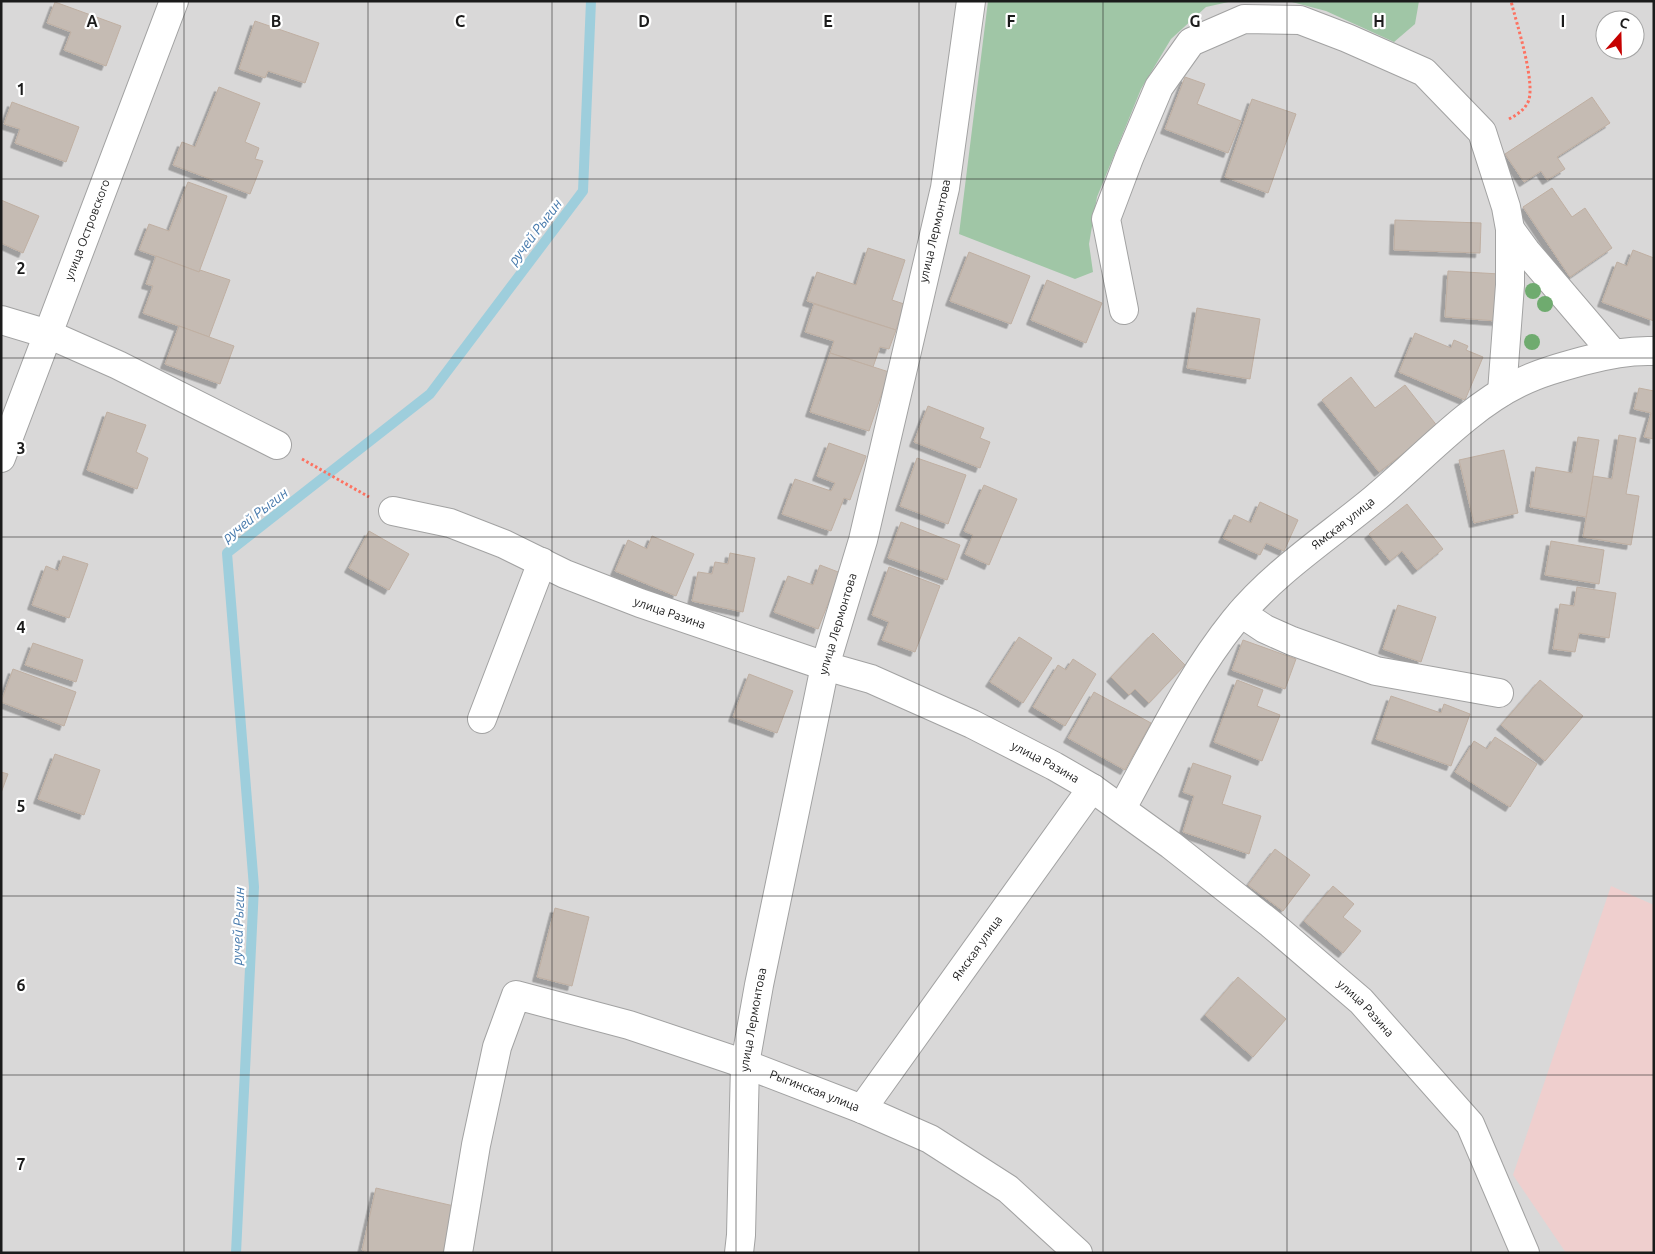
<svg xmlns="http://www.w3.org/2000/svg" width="1655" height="1254" font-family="Ubuntu,sans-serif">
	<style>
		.residential { fill: #d9d8d8; fill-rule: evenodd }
		.commercial { fill: #efcfce }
		.cemetery { fill: #a0c6a6 }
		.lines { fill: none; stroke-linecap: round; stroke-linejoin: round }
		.stream { stroke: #9ecedc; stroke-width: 10 }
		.building { fill: #c5bbb3; stroke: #bfafa2; filter: url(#shadow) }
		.minor-casing { stroke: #a2a2a2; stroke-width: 30 }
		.path { stroke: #fd7261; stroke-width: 3; stroke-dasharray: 2.5 2.5; stroke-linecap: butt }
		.minor { stroke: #fff; stroke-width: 28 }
		.tree { fill: #6fab6f }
		.grid { fill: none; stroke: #1b1b1b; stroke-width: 1; stroke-opacity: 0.55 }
		.labels { text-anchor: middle; stroke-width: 4.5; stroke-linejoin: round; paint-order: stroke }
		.street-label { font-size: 12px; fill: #1b1b1b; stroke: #fff }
		.water-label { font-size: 14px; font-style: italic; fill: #4679ac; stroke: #fff }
		.grid-label { font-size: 16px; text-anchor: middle; font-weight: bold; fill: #1b1b1b; stroke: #fff; stroke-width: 4.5; stroke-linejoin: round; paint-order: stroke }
	</style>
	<defs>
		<filter id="shadow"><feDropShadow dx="-4.5" dy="4.5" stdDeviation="0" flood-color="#0004"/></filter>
	</defs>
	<rect width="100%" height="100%" fill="#ede9e0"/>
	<path class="residential" d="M 1,1 L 1654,1 L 1654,1253 L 1,1253 ZM 1605,20 L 1635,20 L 1635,50 L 1605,50 Z"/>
	<polygon class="commercial" points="1611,886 1654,905 1654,1253 1566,1253 1513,1175"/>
	<g class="cemetery">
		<polygon points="988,1 1233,1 1206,7 1171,39 1141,89 1097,197 1089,244 1093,272 1075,279 959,234"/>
		<polygon points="1288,1 1419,1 1415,24 1394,42 1326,11"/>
	</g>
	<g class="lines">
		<polyline class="stream" points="236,1253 254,887 227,553 430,394 583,191 591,1"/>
	</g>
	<g class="building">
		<polygon points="55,2 121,26 106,66 64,50 71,32 47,23"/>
		<polygon points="255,21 319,43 305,83 268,71 265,78 239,69"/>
		<polygon points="1185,77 1205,84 1197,104 1241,121 1228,153 1165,129"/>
		<polygon points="219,87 260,103 245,142 259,148 255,159 263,161 250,194 173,165 182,142 195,147"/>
		<polygon points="1592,97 1610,123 1557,157 1565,169 1547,180 1541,171 1524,182 1505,154"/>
		<polygon points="1252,99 1296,114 1268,193 1225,177"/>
		<polygon points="12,102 79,127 66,162 15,143 20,129 4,124"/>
		<polygon points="188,182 227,196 199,272 139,250 149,224 169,231"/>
		<polygon points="1552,188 1572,217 1585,208 1612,248 1570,277 1523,207"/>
		<polygon points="1,200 39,216 23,253 1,243"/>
		<polygon points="1395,220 1481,223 1480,253 1394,250"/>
		<polygon points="868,248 905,260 892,300 904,304 896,330 807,301 817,272 856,285"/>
		<polygon points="1633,250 1654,258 1654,321 1602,302 1617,262 1627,266"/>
		<polygon points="969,252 1030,276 1011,324 950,301"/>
		<polygon points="156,256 199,272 200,270 230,280 209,337 143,313 153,286 146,284"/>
		<polygon points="1448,271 1500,274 1497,321 1445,317"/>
		<polygon points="1047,280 1102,303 1086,343 1031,320"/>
		<polygon points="814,304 896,330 889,349 880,347 873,367 830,353 834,341 805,332"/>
		<polygon points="1197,308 1260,319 1250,379 1187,368"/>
		<polygon points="179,326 234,346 220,384 165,364"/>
		<polygon points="1415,333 1451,348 1454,340 1468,346 1466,350 1483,357 1465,400 1399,372"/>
		<polygon points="830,353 889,372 869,431 810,412"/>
		<polygon points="1351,377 1375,408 1405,385 1438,427 1379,472 1322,400"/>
		<polygon points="1639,388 1654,391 1654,439 1644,437 1651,413 1634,409"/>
		<polygon points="928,406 984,428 980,438 990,442 980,468 914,442"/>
		<polygon points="107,412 146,425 136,452 148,458 137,489 87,470"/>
		<polygon points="1619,435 1636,438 1626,494 1639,496 1631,545 1583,537 1593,476 1612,479"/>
		<polygon points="1578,437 1599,440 1586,517 1530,507 1536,467 1572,473"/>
		<polygon points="829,443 866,456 850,500 844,498 831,531 782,514 795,479 831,491 835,483 817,476"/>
		<polygon points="1504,450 1518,513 1474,523 1459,460"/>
		<polygon points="917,458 966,475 948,524 900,506"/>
		<polygon points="984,485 1017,499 989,565 965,554 973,535 964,531"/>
		<polygon points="1260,502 1298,520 1284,551 1266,543 1260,555 1223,538 1234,515 1251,523"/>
		<polygon points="1407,504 1443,549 1417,570 1402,551 1390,561 1369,534"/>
		<polygon points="901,522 960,545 947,580 888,558"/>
		<polygon points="369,531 409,554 389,590 349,568"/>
		<polygon points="652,536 694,554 676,596 615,571 628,540 647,549"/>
		<polygon points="1551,541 1604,550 1599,584 1545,575"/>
		<polygon points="730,553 755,558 743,612 692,601 698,572 712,574 715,562 728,564"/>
		<polygon points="63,556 88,564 69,618 32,605 46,566 58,571"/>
		<polygon points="820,565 846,575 837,599 831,596 818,629 774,612 788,576 813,585"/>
		<polygon points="889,567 940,586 915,652 882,640 889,622 872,615"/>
		<polygon points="1577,587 1616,593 1609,638 1579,633 1575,652 1553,649 1560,604 1574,606"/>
		<polygon points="1398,605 1436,617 1421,662 1383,649"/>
		<polygon points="1153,633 1185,665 1149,703 1135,689 1129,695 1111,677"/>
		<polygon points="1019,637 1052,658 1023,703 990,682"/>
		<polygon points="1243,640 1296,659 1285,689 1232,670"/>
		<polygon points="33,643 83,660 76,682 25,665"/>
		<polygon points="1073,659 1096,674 1065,726 1033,707 1058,665 1066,670"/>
		<polygon points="13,669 76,692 64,726 1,702"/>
		<polygon points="749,674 793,691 777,733 733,717"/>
		<polygon points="1237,680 1263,690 1257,706 1280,715 1262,761 1214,742"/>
		<polygon points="1540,680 1583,716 1545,761 1501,725"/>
		<polygon points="1094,692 1151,723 1125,770 1068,738"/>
		<polygon points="1391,696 1441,713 1444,704 1470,714 1451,766 1376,739"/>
		<polygon points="1495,737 1537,764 1510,807 1455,772 1474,741 1487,749"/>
		<polygon points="55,754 100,770 84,815 38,799"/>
		<polygon points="1193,763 1231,776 1222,804 1261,816 1249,854 1183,832 1194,796 1183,792"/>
		<polygon points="1,772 8,774 1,793"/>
		<polygon points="1275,849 1310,875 1283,911 1248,885"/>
		<polygon points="1333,886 1354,904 1343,917 1361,931 1343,953 1304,921"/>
		<polygon points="555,908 589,917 572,986 537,977"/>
		<polygon points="1238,977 1286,1019 1253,1057 1205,1015"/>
		<polygon points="376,1188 454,1206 443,1253 372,1253 362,1250"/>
	</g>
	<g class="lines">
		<defs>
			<g id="minor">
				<polyline points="1510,229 1526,251 1613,353"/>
				<polyline points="1124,310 1106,219 1129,158 1159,87 1191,42 1244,19 1300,20 1347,38 1424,72 1482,132 1506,207 1510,229 1510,285 1502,392"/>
				<polyline points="1,320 48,334 118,365 277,445"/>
				<path id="s1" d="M 1,458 L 174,1"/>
				<path id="s2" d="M 393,511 L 450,523 L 504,544 L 565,574 L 640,603 L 825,666 L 871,679 L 972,724 L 1054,766 L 1092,788 L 1171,845 L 1271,924 L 1361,1001 L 1470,1124 L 1525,1253"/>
				<polyline points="1241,613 1265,629 1292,641 1376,671 1499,693"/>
				<polyline points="482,719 542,562"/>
				<path id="s3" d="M 1122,808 C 1157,745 1189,677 1235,620 C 1274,572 1327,538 1374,499 C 1419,462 1467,408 1519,383 C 1539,373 1561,367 1583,361 C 1607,355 1629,350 1654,351"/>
				<path id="s4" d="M 862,1109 L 1092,788"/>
				<path id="s5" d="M 458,1253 L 476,1145 L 497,1047 L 516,995 L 629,1025 L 745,1064 L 862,1109 L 930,1139 L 1008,1189 L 1078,1253"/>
				<path id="s6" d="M 739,1253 L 741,1235 L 745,1064 L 759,985 L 825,666 L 863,540 L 945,188 L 971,1"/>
			</g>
		</defs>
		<use href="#minor" class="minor-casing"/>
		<g class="path">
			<path d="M 1509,119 C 1516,115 1523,111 1527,104 C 1538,88 1516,22 1511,1"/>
			<polyline points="302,459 369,497"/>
		</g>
		<use href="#minor" class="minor"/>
	</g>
	<g class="tree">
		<circle cx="1533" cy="291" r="8"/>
		<circle cx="1545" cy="304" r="8"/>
		<circle cx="1532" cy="342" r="8"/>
	</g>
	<path class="grid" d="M 184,1 L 184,1253M 368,1 L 368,1253M 552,1 L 552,1253M 736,1 L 736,1253M 919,1 L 919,1253M 1103,1 L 1103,1253M 1287,1 L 1287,1253M 1471,1 L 1471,1253M 1,179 L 1654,179M 1,358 L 1654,358M 1,537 L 1654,537M 1,717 L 1654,717M 1,896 L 1654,896M 1,1075 L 1654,1075"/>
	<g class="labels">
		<g class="street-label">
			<text dy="4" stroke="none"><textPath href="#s1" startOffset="244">улица Островского</textPath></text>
			<text dy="4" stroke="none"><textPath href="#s6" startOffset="1044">улица Лермонтова</textPath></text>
			<text dy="4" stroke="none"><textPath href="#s3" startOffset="365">Ямская улица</textPath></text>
			<text dy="4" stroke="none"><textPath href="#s2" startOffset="296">улица Разина</textPath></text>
			<text dy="4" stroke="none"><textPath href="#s6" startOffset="639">улица Лермонтова</textPath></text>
			<text dy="4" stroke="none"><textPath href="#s2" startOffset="701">улица Разина</textPath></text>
			<text dy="4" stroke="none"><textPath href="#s4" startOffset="198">Ямская улица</textPath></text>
			<text dy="4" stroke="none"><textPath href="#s2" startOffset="1106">улица Разина</textPath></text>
			<text dy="4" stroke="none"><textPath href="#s6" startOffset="234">улица Лермонтова</textPath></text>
			<text dy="4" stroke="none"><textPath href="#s5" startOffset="579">Рыгинская улица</textPath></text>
		</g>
		<g class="water-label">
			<text transform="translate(535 232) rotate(-53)" y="5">ручей Рыгин</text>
			<text transform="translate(255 515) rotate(-38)" y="5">ручей Рыгин</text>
			<text transform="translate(238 926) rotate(-88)" y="5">ручей Рыгин</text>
		</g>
	</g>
	<g class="grid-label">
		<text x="92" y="27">A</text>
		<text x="276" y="27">B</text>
		<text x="460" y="27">C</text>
		<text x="644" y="27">D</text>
		<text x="828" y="27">E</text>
		<text x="1011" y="27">F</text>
		<text x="1195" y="27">G</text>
		<text x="1379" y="27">H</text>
		<text x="1563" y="27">I</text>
		<text x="21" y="95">1</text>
		<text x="21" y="274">2</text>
		<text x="21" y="454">3</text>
		<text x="21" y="633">4</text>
		<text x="21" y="812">5</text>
		<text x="21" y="991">6</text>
		<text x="21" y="1170">7</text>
	</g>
	<rect width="1655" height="1254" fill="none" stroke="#1b1b1b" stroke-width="5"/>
	<g transform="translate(1620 35) rotate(20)"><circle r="24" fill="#ffffff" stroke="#a4a4a4"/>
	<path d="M0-4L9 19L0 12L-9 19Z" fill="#c60100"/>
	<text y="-8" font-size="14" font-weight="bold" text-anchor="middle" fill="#1b1b1b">С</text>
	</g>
</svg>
